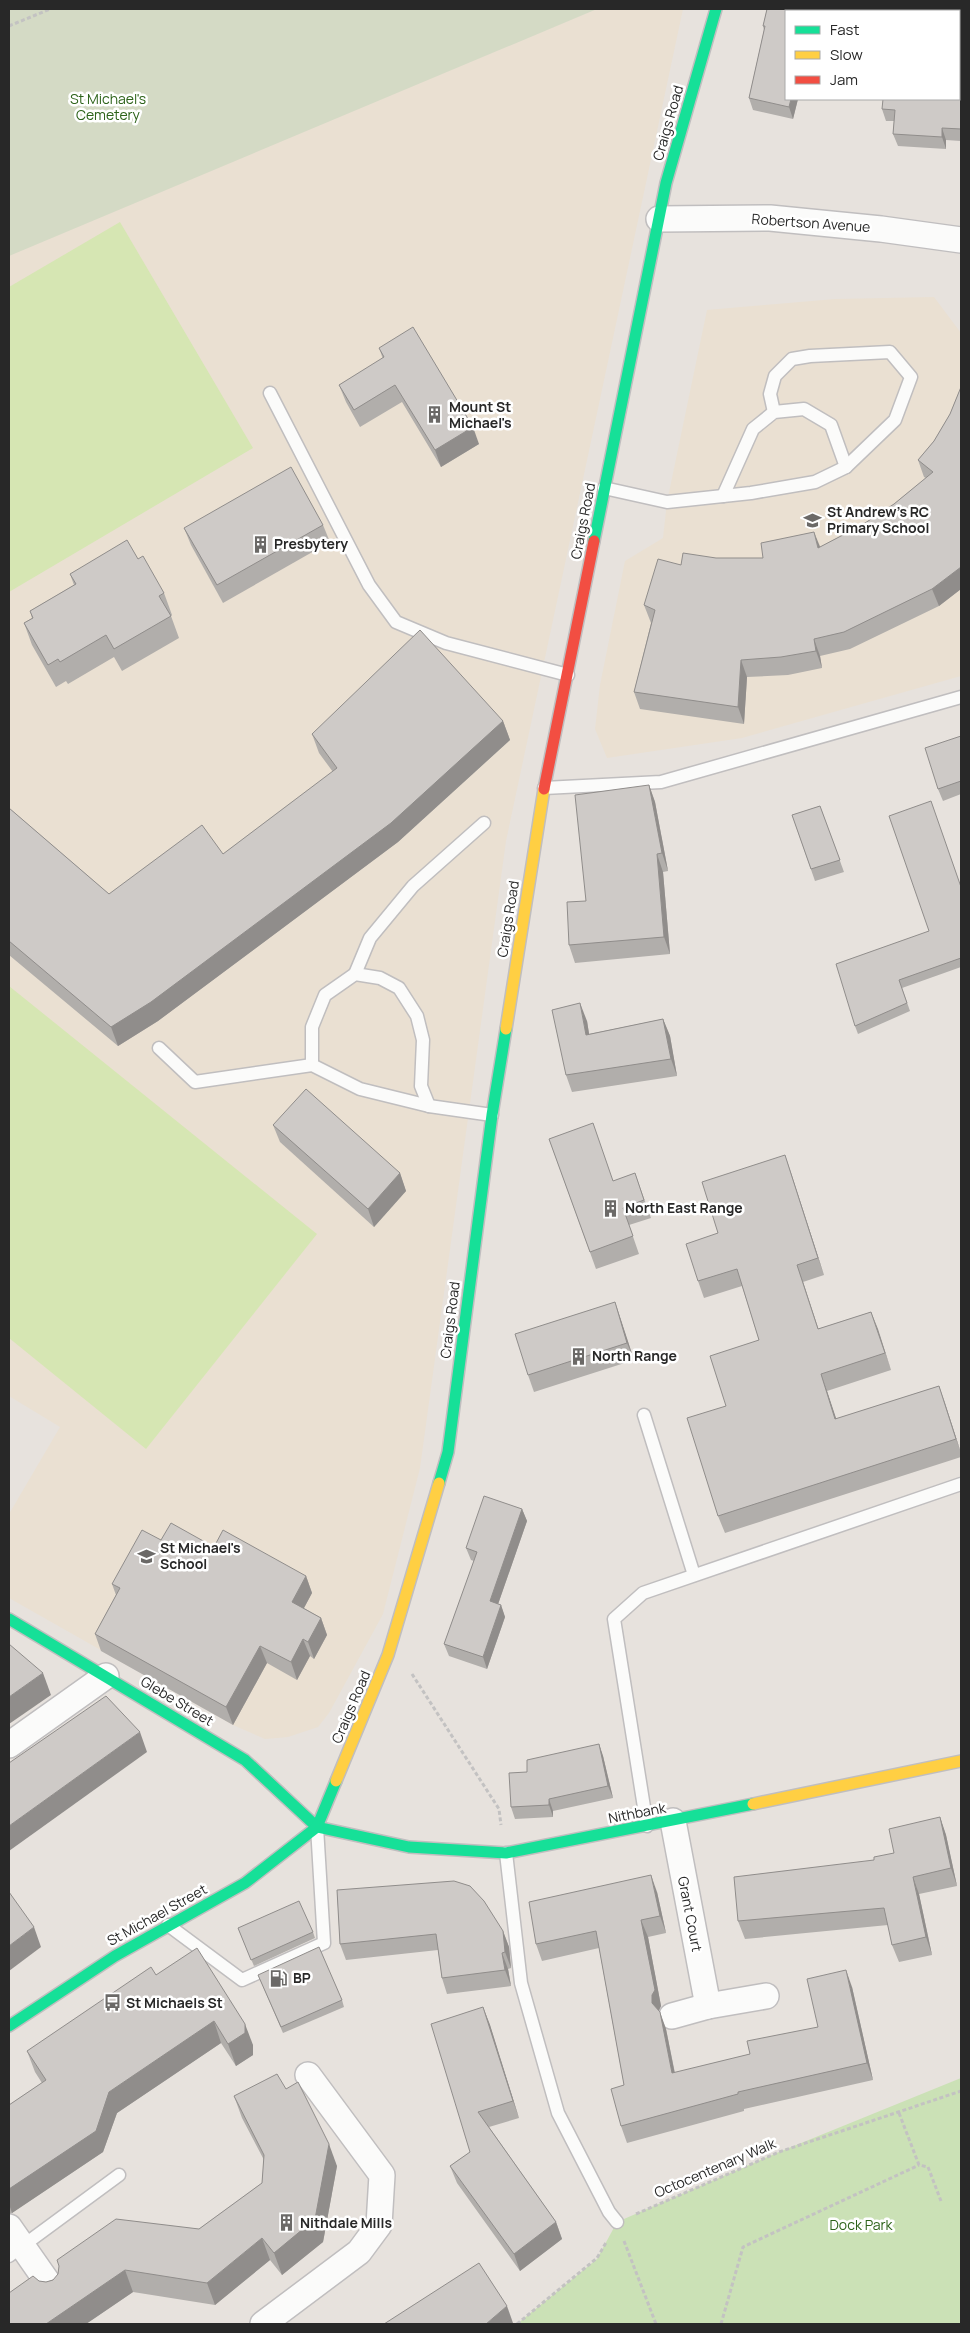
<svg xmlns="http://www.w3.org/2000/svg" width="970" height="2333" font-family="Manrope,sans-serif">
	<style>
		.education { fill: #eae0d2 }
		.green { fill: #cbe1b6 }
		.cemetery { fill: #d4dac5 }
		.pitch { fill: #d6e6b3 }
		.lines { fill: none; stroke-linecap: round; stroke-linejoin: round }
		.lane-casing { stroke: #c0bebf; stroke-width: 15 }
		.street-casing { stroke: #c0bebf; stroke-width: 28 }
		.fast-casing { stroke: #c0bebf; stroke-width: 14 }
		.slow-casing { stroke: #c0bebf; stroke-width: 14 }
		.jam-casing { stroke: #c0bebf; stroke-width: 14 }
		.path { stroke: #c3c2c2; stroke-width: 3; stroke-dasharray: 4 2.5; stroke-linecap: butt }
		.lane { stroke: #fbfbfa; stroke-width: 12 }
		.street { stroke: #fbfbfa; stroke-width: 25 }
		.fast { stroke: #16e098; stroke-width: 11 }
		.slow { stroke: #ffcf43; stroke-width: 11 }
		.jam { stroke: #f24e42; stroke-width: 11 }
		.wall { fill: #b1aeab }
		.shaded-wall { fill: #908d8b }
		.building { fill: #cecac7; stroke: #908d8b }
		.labels { text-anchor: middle; stroke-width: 5; stroke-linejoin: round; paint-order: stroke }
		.park-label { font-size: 14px; fill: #2d631a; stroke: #fff }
		.street-label { font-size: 14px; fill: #282828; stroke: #fff }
		.poi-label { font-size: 14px; font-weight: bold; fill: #282828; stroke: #fff; text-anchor: start }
	</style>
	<rect width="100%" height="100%" fill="#e7e2dd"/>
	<g class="education">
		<polygon points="596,9 683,9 506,841 420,1468 383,1614 329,1713 318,1727 288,1737 265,1739 233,1725 9,1598 9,1514 60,1427 9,1396 9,255"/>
		<polygon points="934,297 961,333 961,676 742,738 607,758 595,729 600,685 625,561 663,538 667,502 707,310 835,299"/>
	</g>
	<polygon class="green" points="961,2078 961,2324 517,2324 597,2259 617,2222 779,2152"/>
	<polygon class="cemetery" points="9,9 597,9 9,256"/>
	<g class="pitch">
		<polygon points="120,222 253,448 9,592 9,287"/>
		<polygon points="9,986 317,1234 146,1449 9,1338"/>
	</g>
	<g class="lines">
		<defs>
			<g id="lane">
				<polyline points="270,393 369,585 396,622 446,643 568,675"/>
				<polyline points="604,488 667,502 751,493 815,482 846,467 895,420 911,377 890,352 810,356 792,359 775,376 770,394 774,412"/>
				<polyline points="723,496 753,429 774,412 804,409 831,425 846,467"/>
				<polyline points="544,788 661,782 961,697"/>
				<polyline points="355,974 370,938 413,886 484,823"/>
				<polyline points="159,1048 195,1082 312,1065 360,1089 429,1106 492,1115"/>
				<polyline points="312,1065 312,1027 325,995 355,974 380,978 399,988 417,1016 423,1040 421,1086 429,1106"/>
				<polyline points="644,1415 694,1575"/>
				<polyline points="647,1826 614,1619 643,1593 961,1484"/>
				<polyline points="506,1853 521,1983 558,2113 609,2212 617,2222"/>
				<polyline points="168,1925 242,1980 324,1943 317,1827"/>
				<polyline points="9,2256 119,2175"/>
			</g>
			<g id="street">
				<polyline points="659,219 770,218 881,229 961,240"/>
				<polyline points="9,1745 106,1676"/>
				<polyline points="673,1821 708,2006"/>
				<polyline points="672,2016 708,2006 766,1996"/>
				<polyline points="9,2227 53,2290"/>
				<polyline points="263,2324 359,2252 379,2225 382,2175 308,2075"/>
			</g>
			<g id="fast">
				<polyline points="594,541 666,183 716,9"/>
				<polyline points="439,1483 448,1452 492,1115 506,1029"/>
				<polyline points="9,1619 245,1760 317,1827"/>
				<polyline points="317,1827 409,1847 506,1853 753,1804"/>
				<polyline points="9,2026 115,1956 245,1883 317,1827 336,1781"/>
			</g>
			<g id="slow">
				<polyline points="506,1029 544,789"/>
				<polyline points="336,1781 388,1655 439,1483"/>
				<polyline points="753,1804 961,1761"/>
			</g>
			<polyline id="jam" points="544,789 594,541"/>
		</defs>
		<use href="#lane" class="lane-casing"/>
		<use href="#street" class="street-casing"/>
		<use href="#fast" class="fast-casing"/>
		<use href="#slow" class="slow-casing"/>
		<use href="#jam" class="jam-casing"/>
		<g class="path">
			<polyline points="9,26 50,9"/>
			<polyline points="412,1674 499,1809 501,1825"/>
			<polyline points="899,2113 919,2165 928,2167 941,2201"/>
			<polyline points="636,2214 779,2152 961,2091"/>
			<polyline points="624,2241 656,2324"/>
			<polyline points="517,2324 597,2258 607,2241"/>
			<polyline points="721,2324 743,2247 919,2165"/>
		</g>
		<use href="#lane" class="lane"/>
		<use href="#street" class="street"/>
		<use href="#fast" class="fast"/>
		<use href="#slow" class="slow"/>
		<use href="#jam" class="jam"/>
	</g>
	<g class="wall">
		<polygon points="767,9 835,9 835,11 786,11 786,99 798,99 793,119 753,110 749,98 764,30 763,26"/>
		<polygon points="961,75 961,141 946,140 946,149 898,146 893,134 894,121 886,121 882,109"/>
		<polygon points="379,348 479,444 441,467 402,402 360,427 346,402 339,385 383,359"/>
		<polygon points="961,387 961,589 939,606 850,649 820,656 822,668 788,675 747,677 744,724 640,709 634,692 651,623 644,605 681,565 716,558 763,558 820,547 862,525 894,504 926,478 924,477 918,460 934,441 950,414"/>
		<polygon points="323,525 330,542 223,603 191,545 184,528"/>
		<polygon points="138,559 164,593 172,615 171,616 179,638 122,671 114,657 68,684 66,681 56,687 32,645 24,623 32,618 30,611 74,585 70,574"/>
		<polygon points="503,721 510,740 398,842 158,1021 118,1046 9,955 9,808 109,894 223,854 333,772 319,753 312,734"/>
		<polygon points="961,736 961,794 943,801 938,789"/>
		<polygon points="649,785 655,802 668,871 663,872 670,954 575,963 569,945 586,901"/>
		<polygon points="820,806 844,872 815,881 792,815"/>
		<polygon points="961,887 961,967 902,988 910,1011 858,1034 855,1026 929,931"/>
		<polygon points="663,1019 670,1036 677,1076 572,1092 566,1075 587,1021 589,1034"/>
		<polygon points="273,1125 400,1173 406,1191 374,1227 280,1142"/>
		<polygon points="549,1139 614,1181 635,1173 651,1218 629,1225 639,1254 596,1269"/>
		<polygon points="785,1155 791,1173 824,1275 803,1282 818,1329 871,1312 891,1370 827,1391 836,1419 939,1386 961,1453 961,1457 725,1533 718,1516 726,1406 759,1340 742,1286 704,1298 698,1281 718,1233"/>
		<polygon points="615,1302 634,1360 534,1392 528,1375"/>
		<polygon points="522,1509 527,1521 498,1604 501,1605 505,1617 487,1669 449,1656 444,1644 474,1561 471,1560 466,1548"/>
		<polygon points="161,1540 306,1576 312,1593 304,1608 321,1618 327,1635 314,1659 310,1656 297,1680 267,1663 233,1725 101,1651 95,1634 116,1595 112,1584"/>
		<polygon points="599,1744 603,1756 613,1798 553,1811 553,1817 515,1819 511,1807 527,1772"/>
		<polygon points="940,1817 946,1835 957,1886 919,1894 932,1955 899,1962 892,1945 888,1925 745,1939 738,1921 874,1860 894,1853"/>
		<polygon points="337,1890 503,1931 509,1947 511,1968 508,1969 511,1986 447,1994 442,1978 438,1950 346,1960 340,1944"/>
		<polygon points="657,1892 666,1933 648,1937 661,2006 659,2011 666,2029 675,2073 750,2054 818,2027 852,1987 873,2080 744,2109 744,2111 627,2143 621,2126 624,2085 599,1948 542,1961 536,1944"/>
		<polygon points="238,1928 313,1932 315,1938 254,1966"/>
		<polygon points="156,1975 253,2045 253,2055 236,2066 221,2043 117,2113 103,2152 12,2213 9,2214 9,2105 42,2083 35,2072 27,2051"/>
		<polygon points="258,1975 342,2000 344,2007 283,2033"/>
		<polygon points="483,2007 490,2025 519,2118 489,2127 556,2222 562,2239 520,2271 457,2183 450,2166 470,2152"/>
		<polygon points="234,2096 337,2166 323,2242 282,2275 270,2260 215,2305 133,2292 86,2324 9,2324 39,2281 46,2282 199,2229 262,2183 264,2160 242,2118"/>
	</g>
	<g class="shaded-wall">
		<polygon points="831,9 835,9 835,11 832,11"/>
		<polygon points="791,99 798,99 793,119 789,107"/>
		<polygon points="942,128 946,140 946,149 942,137"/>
		<polygon points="473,427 479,444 441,467 435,450"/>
		<polygon points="814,532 821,549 818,548"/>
		<polygon points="961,567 961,589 939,606 932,589"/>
		<polygon points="814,639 820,656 822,668 816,651"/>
		<polygon points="741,660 747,677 744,724 738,707"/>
		<polygon points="503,721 510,740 398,842 158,1021 118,1046 111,1027"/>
		<polygon points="649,785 655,802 668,871 662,853"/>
		<polygon points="657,854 663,872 670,954 664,937"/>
		<polygon points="580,1003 587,1021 592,1052 586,1035"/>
		<polygon points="663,1019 670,1036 677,1076 671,1059"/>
		<polygon points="785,1155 791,1173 824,1275 818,1258"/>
		<polygon points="400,1173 406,1191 374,1227 368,1209"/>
		<polygon points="797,1265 803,1282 824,1346 818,1329"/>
		<polygon points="615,1302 621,1320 634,1360 627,1343"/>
		<polygon points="871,1312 878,1329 891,1370 885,1353"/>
		<polygon points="821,1374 827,1391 842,1436 835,1419"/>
		<polygon points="939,1386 945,1403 961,1453 956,1439"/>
		<polygon points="522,1509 527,1521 495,1613 490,1601"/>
		<polygon points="306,1576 312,1593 298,1619 292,1602"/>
		<polygon points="501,1605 505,1617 487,1669 483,1657"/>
		<polygon points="321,1618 327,1635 314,1659 308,1642"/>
		<polygon points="303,1639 310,1656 297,1680 291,1662"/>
		<polygon points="260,1646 267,1663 233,1725 226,1707"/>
		<polygon points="43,1673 51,1695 9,1724 9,1697"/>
		<polygon points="140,1732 147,1752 9,1851 9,1826"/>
		<polygon points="599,1744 603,1756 613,1798 608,1786"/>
		<polygon points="549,1799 553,1811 553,1817 549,1805"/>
		<polygon points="940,1817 946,1835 957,1886 951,1868"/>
		<polygon points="651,1875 657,1892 666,1933 660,1916"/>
		<polygon points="913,1877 919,1894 932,1955 926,1937"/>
		<polygon points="641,1920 648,1937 661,2006 658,2012 652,2003"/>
		<polygon points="34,1927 41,1947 9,1971 9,1946"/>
		<polygon points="503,1931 509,1947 511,1968 505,1952"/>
		<polygon points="502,1953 508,1969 511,1986 505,1970"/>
		<polygon points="846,1970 852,1987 873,2080 867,2063"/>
		<polygon points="483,2007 490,2025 519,2118 513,2101"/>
		<polygon points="660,2012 666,2029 678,2090 672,2073"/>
		<polygon points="214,2021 221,2043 117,2113 103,2152 12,2213 9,2204 9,2189 109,2092"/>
		<polygon points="245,2024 253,2045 253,2055 236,2066 228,2044"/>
		<polygon points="329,2144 337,2166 323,2242 282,2275 274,2253"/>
		<polygon points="556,2222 562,2239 520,2271 514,2254"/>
		<polygon points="262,2238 270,2260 215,2305 207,2283"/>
		<polygon points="125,2270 133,2292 86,2324 46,2324"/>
		<polygon points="507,2306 513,2323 512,2324 486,2324"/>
	</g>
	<g class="building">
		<polygon points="767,9 825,9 825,11 786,11 786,99 791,99 789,107 749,98 765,26 763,26"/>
		<polygon points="959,75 961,75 961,129 942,128 942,137 893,134 895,110 882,109 883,99 959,99"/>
		<polygon points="413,327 473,427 435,450 395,385 354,410 339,385 384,357 379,348"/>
		<polygon points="961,387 961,567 932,589 844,632 814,639 816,651 781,657 741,660 738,707 634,692 655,610 644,605 658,559 681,565 683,553 716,558 763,558 761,543 814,532 818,548 862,525 894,504 933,472 918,460 934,441 950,414"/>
		<polygon points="291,467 323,525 217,585 184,528"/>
		<polygon points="127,540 138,559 143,556 164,593 159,596 171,616 114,649 106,635 60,662 58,659 48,665 24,623 33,618 30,611 76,584 70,574"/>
		<polygon points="420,630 503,721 391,823 151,1002 111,1027 9,941 9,808 109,894 202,825 223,854 337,768 312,734"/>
		<polygon points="961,736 961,781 938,789 925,748"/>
		<polygon points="649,785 662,853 657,854 664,937 569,945 567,902 586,901 575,795"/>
		<polygon points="931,801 961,887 961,958 899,980 907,1003 855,1026 836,964 929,931 889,816"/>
		<polygon points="820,806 840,860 811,869 792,815"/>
		<polygon points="580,1003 586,1035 663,1019 671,1059 566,1075 552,1010"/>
		<polygon points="306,1089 400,1173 368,1209 273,1125"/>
		<polygon points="593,1123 613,1181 635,1173 644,1200 623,1208 633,1236 590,1252 549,1139"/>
		<polygon points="785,1155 818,1258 797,1265 818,1329 871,1312 885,1353 821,1374 835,1419 939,1386 956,1439 718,1516 687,1418 726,1406 710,1356 759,1340 737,1269 698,1281 686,1244 718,1233 702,1182"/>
		<polygon points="615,1302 627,1343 528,1375 515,1334"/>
		<polygon points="484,1496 522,1509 490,1601 501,1605 483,1657 444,1644 477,1552 466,1548"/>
		<polygon points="171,1523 214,1547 223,1530 306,1576 292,1602 321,1618 308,1642 303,1639 291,1662 260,1646 226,1707 95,1634 120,1588 112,1584 142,1530 161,1540"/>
		<polygon points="9,1644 43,1673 9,1697"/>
		<polygon points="106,1696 140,1732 9,1826 9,1763"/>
		<polygon points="599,1744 608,1786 549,1799 549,1805 511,1807 509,1773 527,1772 527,1760"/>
		<polygon points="940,1817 951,1868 913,1877 926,1937 892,1945 884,1908 738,1921 734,1877 874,1860 874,1857 894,1853 889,1829"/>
		<polygon points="651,1875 660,1916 641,1920 655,1990 652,1995 652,2003 660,2012 672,2073 750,2054 747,2041 818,2027 807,1979 846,1970 867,2063 738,2092 738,2094 621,2126 611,2089 624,2085 596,1931 536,1944 529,1902"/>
		<polygon points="454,1881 470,1886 484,1901 503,1931 505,1952 502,1953 505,1970 442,1978 436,1934 340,1944 337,1890"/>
		<polygon points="9,1892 34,1927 9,1946"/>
		<polygon points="299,1901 313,1932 251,1960 238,1928"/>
		<polygon points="319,1947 342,2000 281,2027 258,1975"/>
		<polygon points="197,1948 245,2024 245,2033 228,2044 214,2021 109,2092 96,2131 9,2189 9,2105 46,2080 27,2051 151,1967 156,1975"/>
		<polygon points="483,2007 513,2101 478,2112 556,2222 514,2254 450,2166 470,2152 431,2024"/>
		<polygon points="277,2074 286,2089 298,2082 329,2144 315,2219 274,2253 262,2238 207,2283 125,2270 46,2324 9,2324 9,2293 33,2276 39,2281 46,2282 53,2280 58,2274 59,2266 57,2260 116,2219 199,2229 262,2183 264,2155 234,2096"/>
		<polygon points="479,2263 507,2306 486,2324 384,2324"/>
	</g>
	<defs>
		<symbol id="building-bare" viewBox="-9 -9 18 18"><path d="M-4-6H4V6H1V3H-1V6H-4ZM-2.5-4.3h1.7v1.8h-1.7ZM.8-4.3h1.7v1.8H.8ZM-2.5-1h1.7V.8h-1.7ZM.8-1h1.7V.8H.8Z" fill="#6b6967" stroke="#fff" stroke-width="2.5" paint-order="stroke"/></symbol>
		<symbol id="school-bare" viewBox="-9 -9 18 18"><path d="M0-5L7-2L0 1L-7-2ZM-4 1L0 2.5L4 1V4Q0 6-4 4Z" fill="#6b6967" stroke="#fff" stroke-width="2.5" paint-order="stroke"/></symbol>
		<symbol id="fuel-bare" viewBox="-9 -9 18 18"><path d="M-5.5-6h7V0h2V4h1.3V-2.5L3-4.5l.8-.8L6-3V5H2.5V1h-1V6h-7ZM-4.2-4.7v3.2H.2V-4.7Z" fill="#6b6967" stroke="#fff" stroke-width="2.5" paint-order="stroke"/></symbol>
		<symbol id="bus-bare" viewBox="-9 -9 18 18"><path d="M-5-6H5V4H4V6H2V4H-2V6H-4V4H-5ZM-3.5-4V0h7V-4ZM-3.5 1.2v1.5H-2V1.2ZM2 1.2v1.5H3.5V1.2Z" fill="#6b6967" stroke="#fff" stroke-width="2.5" paint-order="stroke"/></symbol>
	</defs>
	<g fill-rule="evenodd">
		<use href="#building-bare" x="422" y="402" width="25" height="25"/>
		<use href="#school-bare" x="800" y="508" width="25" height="25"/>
		<use href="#building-bare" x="248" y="532" width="25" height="25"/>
		<use href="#building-bare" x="598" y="1196" width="25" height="25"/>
		<use href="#building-bare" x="566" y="1344" width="25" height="25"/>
		<use href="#school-bare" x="134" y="1544" width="25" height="25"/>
		<use href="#fuel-bare" x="266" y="1966" width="25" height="25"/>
		<use href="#bus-bare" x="100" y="1990" width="25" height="25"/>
		<use href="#building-bare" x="274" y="2210" width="25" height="25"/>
	</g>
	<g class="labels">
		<g class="park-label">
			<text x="108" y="104">St Michael's<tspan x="108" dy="16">Cemetery</tspan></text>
			<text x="861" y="2230">Dock Park</text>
		</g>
		<g class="street-label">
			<text transform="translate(668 123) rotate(-74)" y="5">Craigs Road</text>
			<text transform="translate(811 223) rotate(4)" y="5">Robertson Avenue</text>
			<text transform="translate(583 521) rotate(-79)" y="5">Craigs Road</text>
			<text transform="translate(508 919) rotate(-81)" y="5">Craigs Road</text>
			<text transform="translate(450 1320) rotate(-83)" y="5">Craigs Road</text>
			<text transform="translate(177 1701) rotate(31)" y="5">Glebe Street</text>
			<text transform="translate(351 1707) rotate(-67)" y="5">Craigs Road</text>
			<text transform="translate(637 1813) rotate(-11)" y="5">Nithbank</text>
			<text transform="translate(690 1914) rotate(79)" y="5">Grant Court</text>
			<text transform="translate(157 1915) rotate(-29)" y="5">St Michael Street</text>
			<text transform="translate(715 2168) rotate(-23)" y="5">Octocentenary Walk</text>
		</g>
		<g class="poi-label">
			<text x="449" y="412">Mount St<tspan x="449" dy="16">Michael's</tspan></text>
			<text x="827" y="517">St Andrew's RC<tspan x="827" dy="16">Primary School</tspan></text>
			<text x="274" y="549">Presbytery</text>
			<text x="625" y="1213">North East Range</text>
			<text x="592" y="1361">North Range</text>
			<text x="160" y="1553">St Michael's<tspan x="160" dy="16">School</tspan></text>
			<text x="293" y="1983">BP</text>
			<text x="126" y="2008">St Michaels St</text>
			<text x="300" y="2228">Nithdale Mills</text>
		</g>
	</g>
	<rect width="970" height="2333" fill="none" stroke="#282828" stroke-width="20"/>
	<rect x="785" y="10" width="175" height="90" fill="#ffffff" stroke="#a9a9a9"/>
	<rect x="795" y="26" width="25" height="8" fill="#16e098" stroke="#a9a9a9"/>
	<text x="830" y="35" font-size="15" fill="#282828">Fast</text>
	<rect x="795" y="51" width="25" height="8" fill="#ffcf43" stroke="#a9a9a9"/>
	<text x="830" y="60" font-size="15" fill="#282828">Slow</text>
	<rect x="795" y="76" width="25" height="8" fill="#f24e42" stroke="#a9a9a9"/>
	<text x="830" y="85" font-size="15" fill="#282828">Jam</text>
</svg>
